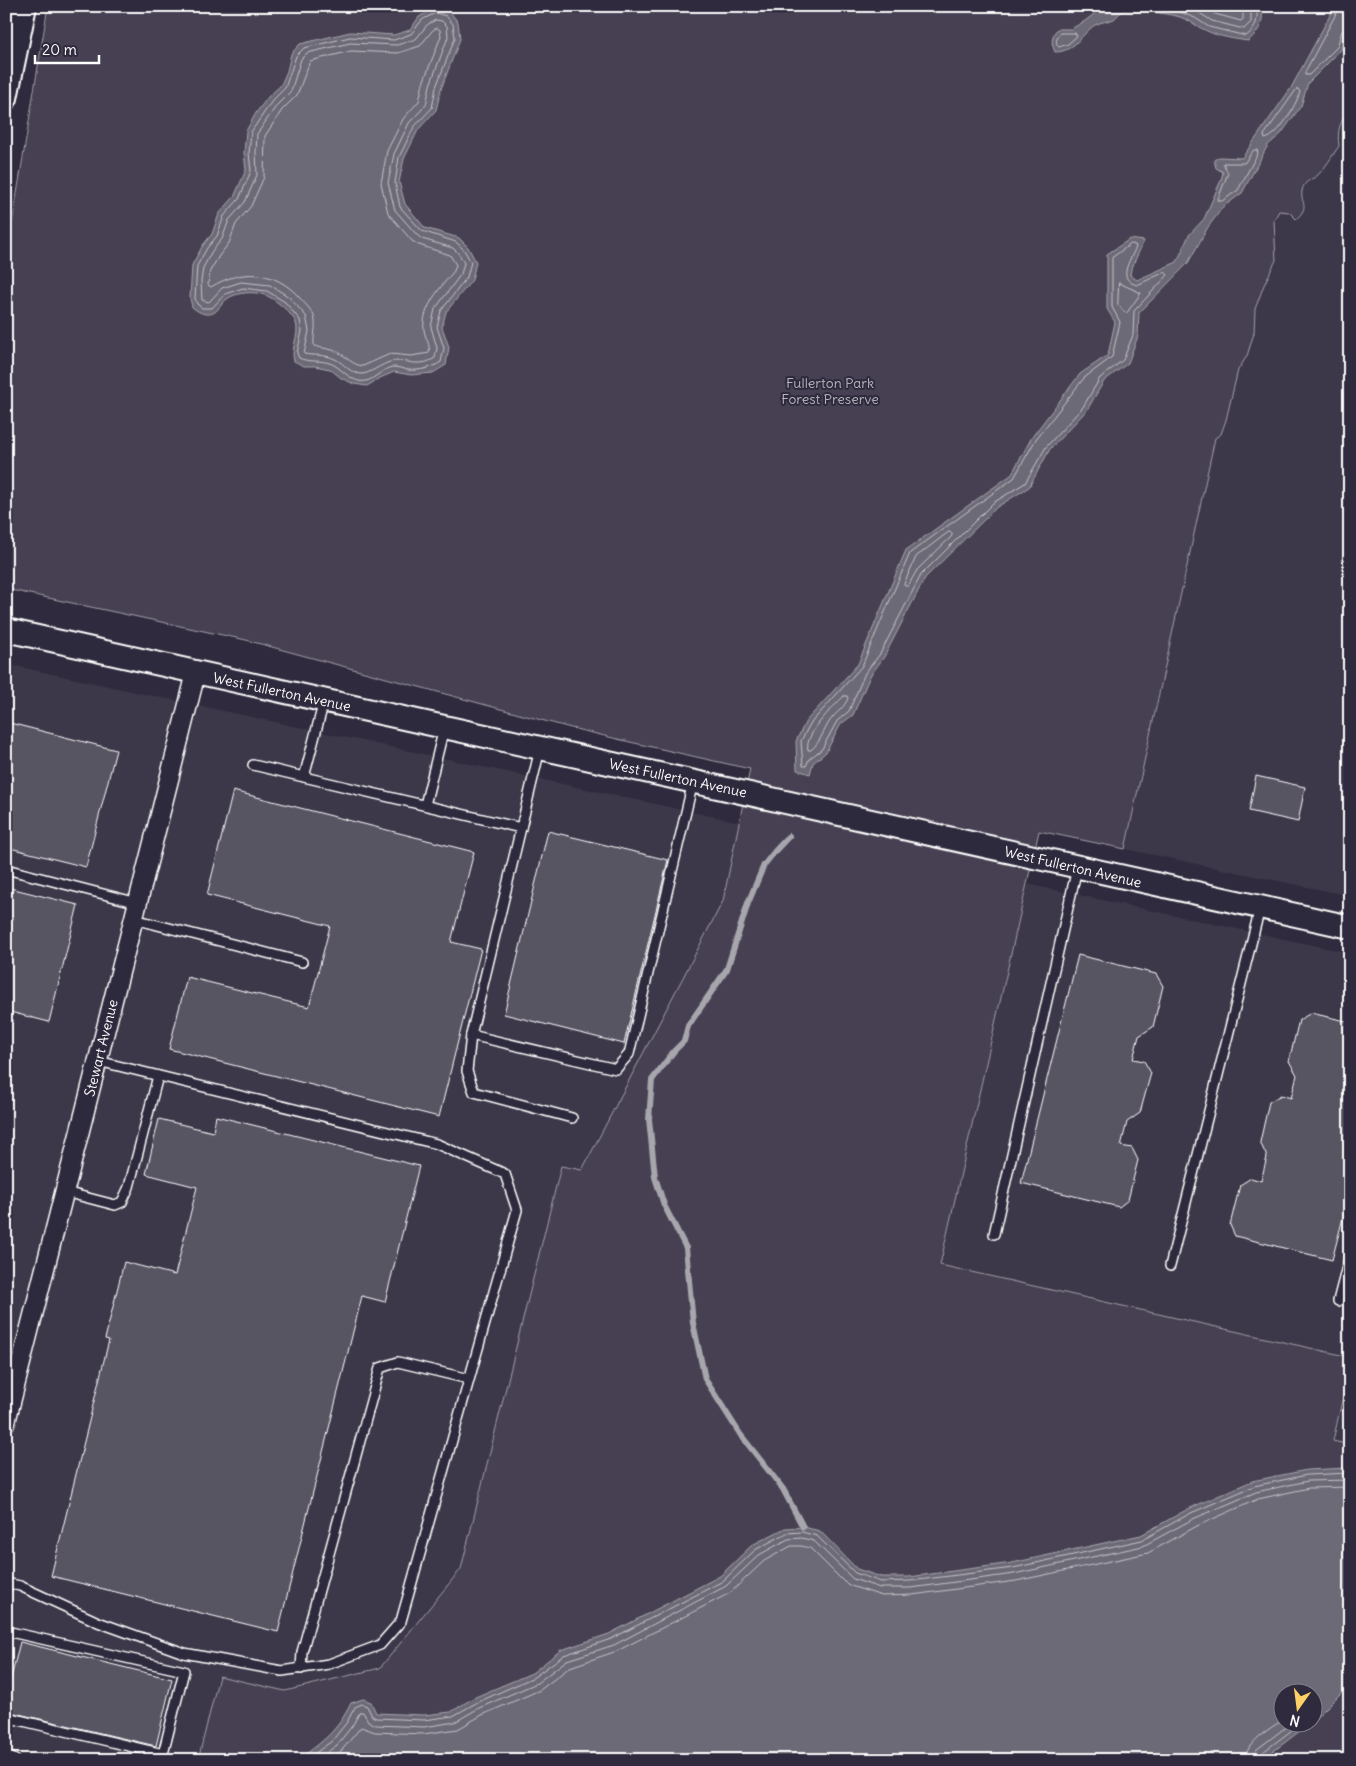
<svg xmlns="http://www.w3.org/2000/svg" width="1356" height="1766" font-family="Delius,sans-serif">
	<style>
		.built { fill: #3c3749 }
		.green { fill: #464152; stroke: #a2a0a8; fill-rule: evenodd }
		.water { fill: #6d6a77; stroke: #a7a6ad }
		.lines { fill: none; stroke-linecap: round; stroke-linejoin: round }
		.shore { stroke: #c5c3c9; stroke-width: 1 }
		.stream { stroke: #a7a6ad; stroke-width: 6 }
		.building { fill: #595564; stroke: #fff }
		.service-casing { stroke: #fff; stroke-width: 12 }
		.minor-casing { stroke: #fff; stroke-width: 21 }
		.tertiary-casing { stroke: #fff; stroke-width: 26 }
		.service { stroke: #2f2a3d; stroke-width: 9 }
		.minor { stroke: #2f2a3d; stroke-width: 18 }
		.tertiary { stroke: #2f2a3d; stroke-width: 22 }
		.labels { text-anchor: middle; stroke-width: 4; stroke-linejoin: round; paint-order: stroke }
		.park-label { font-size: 14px; fill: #b5b3ba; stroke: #2f2a3d }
		.street-label { font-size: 14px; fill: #fff; stroke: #2f2a3d }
	</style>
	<rect width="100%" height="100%" fill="#2f2a3d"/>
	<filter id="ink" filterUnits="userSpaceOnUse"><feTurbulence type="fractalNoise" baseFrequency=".02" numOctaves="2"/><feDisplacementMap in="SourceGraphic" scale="10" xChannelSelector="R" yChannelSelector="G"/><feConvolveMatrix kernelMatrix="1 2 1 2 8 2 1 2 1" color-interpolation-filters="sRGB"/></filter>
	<g filter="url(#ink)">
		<g class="built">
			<polygon points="1309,6 1350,6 1350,896 1125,849"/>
			<polygon points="6,664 739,822 723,901 582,1171 561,1167 461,1569 380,1668 285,1691 219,1677 198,1760 6,1760"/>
			<polygon points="1027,884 1350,953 1350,1357 940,1265"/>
			<polygon points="1350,1365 1350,1445 1333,1442"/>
		</g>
		<path class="green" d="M 48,6 L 1350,6 L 1350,111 C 1339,122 1337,131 1339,146 C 1332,156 1326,167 1318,175 C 1312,180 1304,180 1302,191 C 1300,203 1311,206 1296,219 L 1289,212 L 1279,211 L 1274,220 L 1276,260 L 1264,285 L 1255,309 L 1254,333 L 1247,356 L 1238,370 L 1226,420 L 1221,434 L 1215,438 L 1125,849 L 1039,831 L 940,1265 L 1350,1357 L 1350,1365 L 1333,1441 L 1350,1445 L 1350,1760 L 198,1760 L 219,1676 L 285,1691 L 380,1668 L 461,1569 L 561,1166 L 582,1170 L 723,901 L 750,769 L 630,742 L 567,727 L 246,640 L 6,589 L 6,260 ZM 1284,1694 L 1314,1694 L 1314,1724 L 1284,1724 Z"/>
		<g class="water">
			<path d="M 1096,6 L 1262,6 C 1264,22 1260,31 1248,41 C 1235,39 1219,37 1207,31 C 1197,27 1190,20 1180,17 C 1171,14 1129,8 1123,11 C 1119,13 1117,17 1114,19 C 1108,21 1101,22 1095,25 C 1081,34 1075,52 1055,52 C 1051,43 1051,37 1057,29 L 1071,29 L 1085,21 L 1094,14 Z"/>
			<polygon points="1335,6 1350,6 1350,32 1345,35 1341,50 1308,83 1301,106 1281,134 1268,145 1242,193 1223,207 1208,227 1188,263 1139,313 1138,336 1128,363 1104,381 1087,410 1050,449 1029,487 997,507 925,578 884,657 870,676 853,715 841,724 826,752 813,763 810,774 797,770 796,741 806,721 858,664 906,550 1011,475 1032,437 1080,374 1108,355 1115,322 1107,309 1107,254 1130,239 1144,241 1131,269 1130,275 1137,280 1177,262 1189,235 1204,219 1221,180 1223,172 1216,168 1214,160 1219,157 1242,158 1291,88"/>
			<path d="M 435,8 L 449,11 L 458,22 L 460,39 L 441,89 L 436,110 L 418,130 L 404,159 L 399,182 L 405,204 L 425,228 L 459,238 L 468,247 L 476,262 L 472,280 L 446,312 L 442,327 L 449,347 L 446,365 L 433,373 L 411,375 L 394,372 L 380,378 L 367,386 L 354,384 L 341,378 L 330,369 L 315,366 L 304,366 L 294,361 C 290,347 300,336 296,323 C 293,314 274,298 265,295 C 255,291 236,292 227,299 C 221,303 218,313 210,314 C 203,315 197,311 192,307 L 190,298 L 192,265 L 203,245 L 212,234 L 219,214 L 234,197 L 246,170 L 244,153 L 246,131 L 256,113 L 268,97 L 281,85 L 287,71 L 291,54 L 300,44 L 350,32 L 394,35 L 410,30 L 419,17 Z"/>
			<path d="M 1348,1468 L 1350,1469 L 1350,1684 L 1314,1720 L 1314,1694 L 1284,1694 L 1284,1724 L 1309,1724 L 1262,1760 L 298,1760 C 323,1741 337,1732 351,1703 L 363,1699 L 371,1702 L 376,1713 L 424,1715 L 451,1712 L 473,1698 L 532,1673 L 561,1650 L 609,1634 L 720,1576 L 752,1545 L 785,1528 L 803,1527 L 820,1531 L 857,1569 L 881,1577 L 909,1577 L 1012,1563 L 1141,1535 L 1188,1509 L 1252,1481 L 1307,1470 Z"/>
		</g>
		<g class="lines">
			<g class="shore">
				<path d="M 1145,6 L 1180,12 L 1195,18 L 1209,27 L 1246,36 C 1257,29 1258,18 1257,6"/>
				<polyline points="1184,6 1198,12 1212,21 1244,29 1251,22 1251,6"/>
				<polyline points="1203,6 1215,14 1241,21 1243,19 1243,6"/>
				<polyline points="1338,6 1338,10 1305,72 1305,75 1309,75 1337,47 1342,31 1350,28"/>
				<path d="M 436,13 L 446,16 L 453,24 L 455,38 L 436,87 L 432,108 L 414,127 L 399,157 L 395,183 L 400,207 L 422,231 L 456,242 L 464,250 L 471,262 L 467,277 L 441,311 L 437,327 L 444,348 L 441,362 C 432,368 420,371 408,370 C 404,369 398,367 393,367 C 383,368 375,379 366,381 C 352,384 343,369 332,364 C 321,359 309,363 299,358 L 297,353 L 302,331 L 300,320 L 285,302 L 267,291 L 243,288 L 225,294 L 212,308 L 202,308 L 197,304 L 195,298 L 197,266 L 207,248 L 217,236 L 224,216 L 239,199 L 251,171 L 249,153 L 251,132 L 272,101 L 285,88 L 296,56 L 304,48 L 350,37 L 394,40 L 411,34 L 422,20 Z"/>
				<path d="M 436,20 L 442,21 L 447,26 L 448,37 L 430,85 L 426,105 L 409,123 L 394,154 L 388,183 L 395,210 L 417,235 L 422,239 L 453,248 L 459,254 L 464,263 L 461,274 L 435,309 L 431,327 L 437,348 L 435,358 C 418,369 404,358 390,362 C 382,364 369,374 362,374 C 350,374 344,363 335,359 C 325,354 314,356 304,354 L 309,331 L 306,316 L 289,297 L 270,285 L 241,282 L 222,288 L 209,302 L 202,300 L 201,281 L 203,268 L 212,251 L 222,239 L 229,220 L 245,202 L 257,175 L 256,152 L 257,134 L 277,105 L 291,91 L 301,59 L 307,53 L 350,43 L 397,45 L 416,39 L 427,25 Z"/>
				<path d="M 437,28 L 440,30 L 441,36 L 423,83 L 419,101 L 403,119 L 387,151 L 381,183 L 388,213 L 412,241 L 419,245 L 450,255 L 456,265 L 454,271 C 441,287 421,308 424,330 C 425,338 431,345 429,353 L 411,356 L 390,354 L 363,366 C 352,365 347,357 338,352 C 331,349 322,348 314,346 C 313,336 317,327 314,316 C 311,309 304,303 299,297 C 274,269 240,269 211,287 L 208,285 L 210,271 L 219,256 L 229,243 L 236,224 L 251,206 L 264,177 L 265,136 L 282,110 L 297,95 L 310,61 L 351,51 L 398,53 L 420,46 L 432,31 Z"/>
				<path d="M 1060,33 L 1075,33 L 1077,36 L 1068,44 L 1059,47 C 1055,44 1056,37 1060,33 Z"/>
				<path d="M 1298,89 L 1300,92 C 1296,105 1279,136 1265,139 L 1264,135 L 1296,90 Z"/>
				<polygon points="1254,150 1257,150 1258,153 1238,190 1222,201 1219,201 1218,199 1228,173 1223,163 1244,163"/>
				<path d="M 1131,244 L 1135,245 L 1136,247 C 1130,261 1116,279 1137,285 L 1165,272 L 1168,275 L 1134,311 L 1133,335 L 1123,360 L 1100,378 L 1083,407 L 1046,447 L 1025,483 L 993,503 L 921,575 L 880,654 L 865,673 L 849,711 L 837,721 L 822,749 L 809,759 L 806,766 L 803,766 L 801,741 L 810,724 L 862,666 L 910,553 L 1014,478 L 1036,439 L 1084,378 L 1112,357 L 1120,322 L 1112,307 L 1112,258 Z"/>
				<polygon points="1119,283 1141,293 1126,314 1118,305"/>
				<polygon points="949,532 952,533 952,536 917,570 908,586 905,586 904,584 916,557"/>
				<path d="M 844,696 L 847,696 L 848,698 C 844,708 839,710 833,717 C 824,727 822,741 811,750 L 808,750 C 804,734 833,707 844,696 Z"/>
				<polyline points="306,1760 332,1741 347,1722 355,1707 362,1704 367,1706 372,1716 376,1718 424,1720 453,1716 476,1703 534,1677 564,1655 611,1639 723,1581 755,1550 787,1533 802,1532 817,1536 855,1573 881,1582 910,1581 1013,1568 1142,1540 1191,1513 1254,1486 1307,1475 1350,1473"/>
				<polyline points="317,1760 337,1745 352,1726 360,1712 363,1712 368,1721 376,1725 424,1727 455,1722 479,1708 537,1683 567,1660 614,1645 726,1586 759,1555 788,1539 802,1538 814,1541 853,1579 880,1588 911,1588 1014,1574 1143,1546 1193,1519 1256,1492 1308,1481 1350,1480"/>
				<polyline points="330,1760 342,1750 361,1727 375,1732 423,1734 458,1729 482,1715 540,1690 570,1667 617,1651 730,1593 764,1561 791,1546 801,1546 810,1548 844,1582 851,1586 882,1596 912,1595 1016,1581 1148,1553 1197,1526 1258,1499 1309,1488 1350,1487"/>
				<path d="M 1245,1760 C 1246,1741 1270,1729 1284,1719"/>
				<polyline points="1252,1760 1256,1750 1290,1724"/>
				<polyline points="1259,1760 1259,1755 1263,1752 1300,1724"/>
			</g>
			<polyline class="stream" points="789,836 775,851 764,865 748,903 727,969 688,1026 684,1041 674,1051 652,1080 649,1119 655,1177 664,1205 686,1248 693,1323 705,1379 740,1434 783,1489 803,1527"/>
		</g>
		<g class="building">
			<polygon points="6,722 116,750 86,867 6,847"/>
			<polygon points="1256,776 1305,787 1298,822 1249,811"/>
			<polygon points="233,791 474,852 451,942 481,949 439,1117 169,1049 187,977 309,1007 330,926 207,895"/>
			<polygon points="548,831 668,860 624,1044 504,1014"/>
			<polygon points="6,887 78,905 49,1022 6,1011"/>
			<polygon points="1078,955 1156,974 1163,986 1153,1027 1139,1036 1133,1059 1144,1061 1151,1073 1140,1113 1127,1122 1121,1146 1132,1148 1138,1160 1128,1200 1119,1207 1021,1183"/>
			<polygon points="1311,1013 1350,1022 1350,1191 1332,1260 1235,1236 1230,1225 1240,1185 1251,1178 1261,1181 1267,1157 1260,1142 1269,1102 1281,1095 1291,1098 1297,1075 1289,1061 1299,1020"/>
			<polygon points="216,1116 419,1166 385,1302 362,1296 278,1632 51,1576 109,1340 105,1339 124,1262 175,1275 197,1187 146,1174 159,1119 213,1132"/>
			<polygon points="20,1642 172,1679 156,1746 6,1711 6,1698"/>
		</g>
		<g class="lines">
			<defs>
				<g id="service">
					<polyline points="540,749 471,1035 467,1071 474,1092 572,1118"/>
					<polyline points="253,765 521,828"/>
					<polyline points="304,777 324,701"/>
					<polyline points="425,805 444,728"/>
					<polyline points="6,869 138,903"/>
					<polyline points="134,919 302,962"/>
					<polyline points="471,1035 616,1069 629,1054 693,782"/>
					<polyline points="65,1192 115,1205 122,1202 129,1187 158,1076"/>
					<polyline points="994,1234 1077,868"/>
					<polyline points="1170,1266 1260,908"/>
					<polyline points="1338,1301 1350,1255"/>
					<polyline points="6,1583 20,1586 98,1622 184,1653 282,1671 329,1664 380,1645 401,1621 517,1210 505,1174 437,1144 98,1061"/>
					<polyline points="6,1631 184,1671 163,1754 6,1717"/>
					<polyline points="301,1669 302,1652 380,1368 398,1362 469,1379"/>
					<polyline points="6,1755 15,1760"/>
				</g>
				<polyline id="minor" points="6,1422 196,673"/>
				<g id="tertiary">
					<polyline points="6,98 25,6"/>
					<path d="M 6,630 C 236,682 465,731 695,782 C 913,830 1131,880 1350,927"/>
				</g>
			</defs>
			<use href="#service" class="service-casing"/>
			<use href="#minor" class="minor-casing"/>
			<use href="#tertiary" class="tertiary-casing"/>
			<use href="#service" class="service"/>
			<use href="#minor" class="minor"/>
			<use href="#tertiary" class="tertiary"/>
		</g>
	</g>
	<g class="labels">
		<g class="park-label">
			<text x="830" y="388">Fullerton Park<tspan x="830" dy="16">Forest Preserve</tspan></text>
		</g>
		<g class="street-label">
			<text transform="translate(282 692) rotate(12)" y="5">West Fullerton Avenue</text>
			<text transform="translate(678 778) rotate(12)" y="5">West Fullerton Avenue</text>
			<text transform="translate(1073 867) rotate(13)" y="5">West Fullerton Avenue</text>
			<text transform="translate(101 1048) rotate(-76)" y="5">Stewart Avenue</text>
		</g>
	</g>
	<rect width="1356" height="1766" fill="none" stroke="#2f2a3d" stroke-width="25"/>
	<rect x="12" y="12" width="1331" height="1741" fill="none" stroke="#fff" stroke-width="2" filter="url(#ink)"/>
	<g transform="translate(1298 1708) rotate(194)"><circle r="24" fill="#2f2a3d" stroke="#827f8b"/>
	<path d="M0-4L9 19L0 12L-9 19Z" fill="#ffd166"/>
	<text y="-8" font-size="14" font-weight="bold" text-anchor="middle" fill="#ffffff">N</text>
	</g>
	<path d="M35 55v8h64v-8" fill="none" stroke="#ffffff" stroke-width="2.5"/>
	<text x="42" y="55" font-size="15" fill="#ffffff" stroke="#2f2a3d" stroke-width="4" paint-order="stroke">20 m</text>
</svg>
